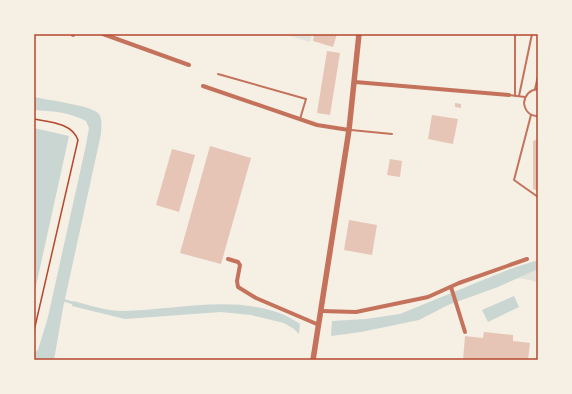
<svg xmlns="http://www.w3.org/2000/svg" width="572" height="394" font-family="Roboto,sans-serif">
	<style>
		.green { fill: #e2e4dc }
		.water { fill: #c9d6d2 }
		.lines { fill: none; stroke-linecap: round; stroke-linejoin: round }
		.stream { stroke: #c9d6d2; stroke-width: 2.5 }
		.building { fill: #e6c5b7 }
		.path { stroke: #b5482f; stroke-width: 1.5 }
		.service { stroke: #c5725c; stroke-width: 2 }
		.minor { stroke: #c5725c; stroke-width: 4 }
		.tertiary { stroke: #c5725c; stroke-width: 5.5 }
		.neatline { fill: none; stroke: #b5482f; stroke-width: 1.5 }
	</style>
	<rect width="100%" height="100%" fill="#f6efe4"/>
	<g class="green">
		<polygon points="284,34 312,34 310,42"/>
		<polygon points="538,269 538,283 530,280 518,278"/>
	</g>
	<g class="water">
		<path d="M 34,97 C 47,100 89,105 98,113 C 103,118 101,128 101,134 L 63,308 L 54,360 L 34,360 L 34,353 L 38,350 L 48,317 L 86,145 L 89,128 L 86,121 C 69,112 52,111 34,110 Z"/>
		<polygon points="34,128 69,136 34,295"/>
		<polygon points="538,260 538,269 498,287 448,305 419,320 361,332 331,336 332,321 366,319 400,314 510,269"/>
		<polygon points="514,296 519,307 488,322 482,310"/>
		<path d="M 73,301 C 89,305 106,311 123,311 C 176,310 233,294 284,315 C 289,317 295,321 300,324 L 299,334 L 294,329 L 284,323 L 251,315 L 221,312 L 125,319 L 72,306 Z"/>
	</g>
	<g class="lines">
		<polyline class="stream" points="63,300 76,304"/>
	</g>
	<g class="building">
		<polygon points="314,34 337,34 333,47 313,41"/>
		<polygon points="327,51 340,53 330,115 317,113"/>
		<polygon points="455,103 461,104 461,108 455,107"/>
		<polygon points="432,115 458,119 453,144 428,139"/>
		<polygon points="538,139 538,191 533,189 533,141"/>
		<polygon points="210,146 251,158 221,264 180,253"/>
		<polygon points="172,149 195,155 179,212 156,205"/>
		<polygon points="390,159 402,161 400,177 387,175"/>
		<polygon points="349,220 377,225 372,255 344,250"/>
		<polygon points="484,332 513,335 513,341 530,343 528,360 463,360 465,336 483,338"/>
	</g>
	<g class="lines">
		<path class="path" d="M 34,119 C 50,122 72,123 78,140 L 34,331"/>
		<g class="service">
			<polyline points="218,74 306,99 300,119"/>
			<polyline points="535,89 538,76"/>
			<path d="M 538,89 C 529,90 525,95 524,103 C 525,111 530,116 538,116"/>
			<polyline points="509,95 525,97"/>
			<polyline points="515,96 515,34"/>
			<polyline points="519,96 532,34"/>
			<polyline points="531,115 514,180 538,197"/>
			<polyline points="351,130 392,134"/>
		</g>
		<g class="minor">
			<polyline points="103,34 189,65"/>
			<polyline points="73,35 73,34"/>
			<polyline points="355,82 509,95"/>
			<polyline points="203,86 317,125 349,130"/>
			<polyline points="228,259 238,262 240,265 237,281 238,287 256,298 319,325"/>
			<polyline points="451,287 465,332"/>
			<polyline points="321,311 356,312 428,297 459,283 527,259"/>
		</g>
		<polyline class="tertiary" points="313,360 349,130 359,34"/>
	</g>
	<rect width="572" height="394" fill="none" stroke="#f6efe4" stroke-width="70"/>
	<rect x="35" y="35" width="502" height="324" class="neatline"/>
</svg>
